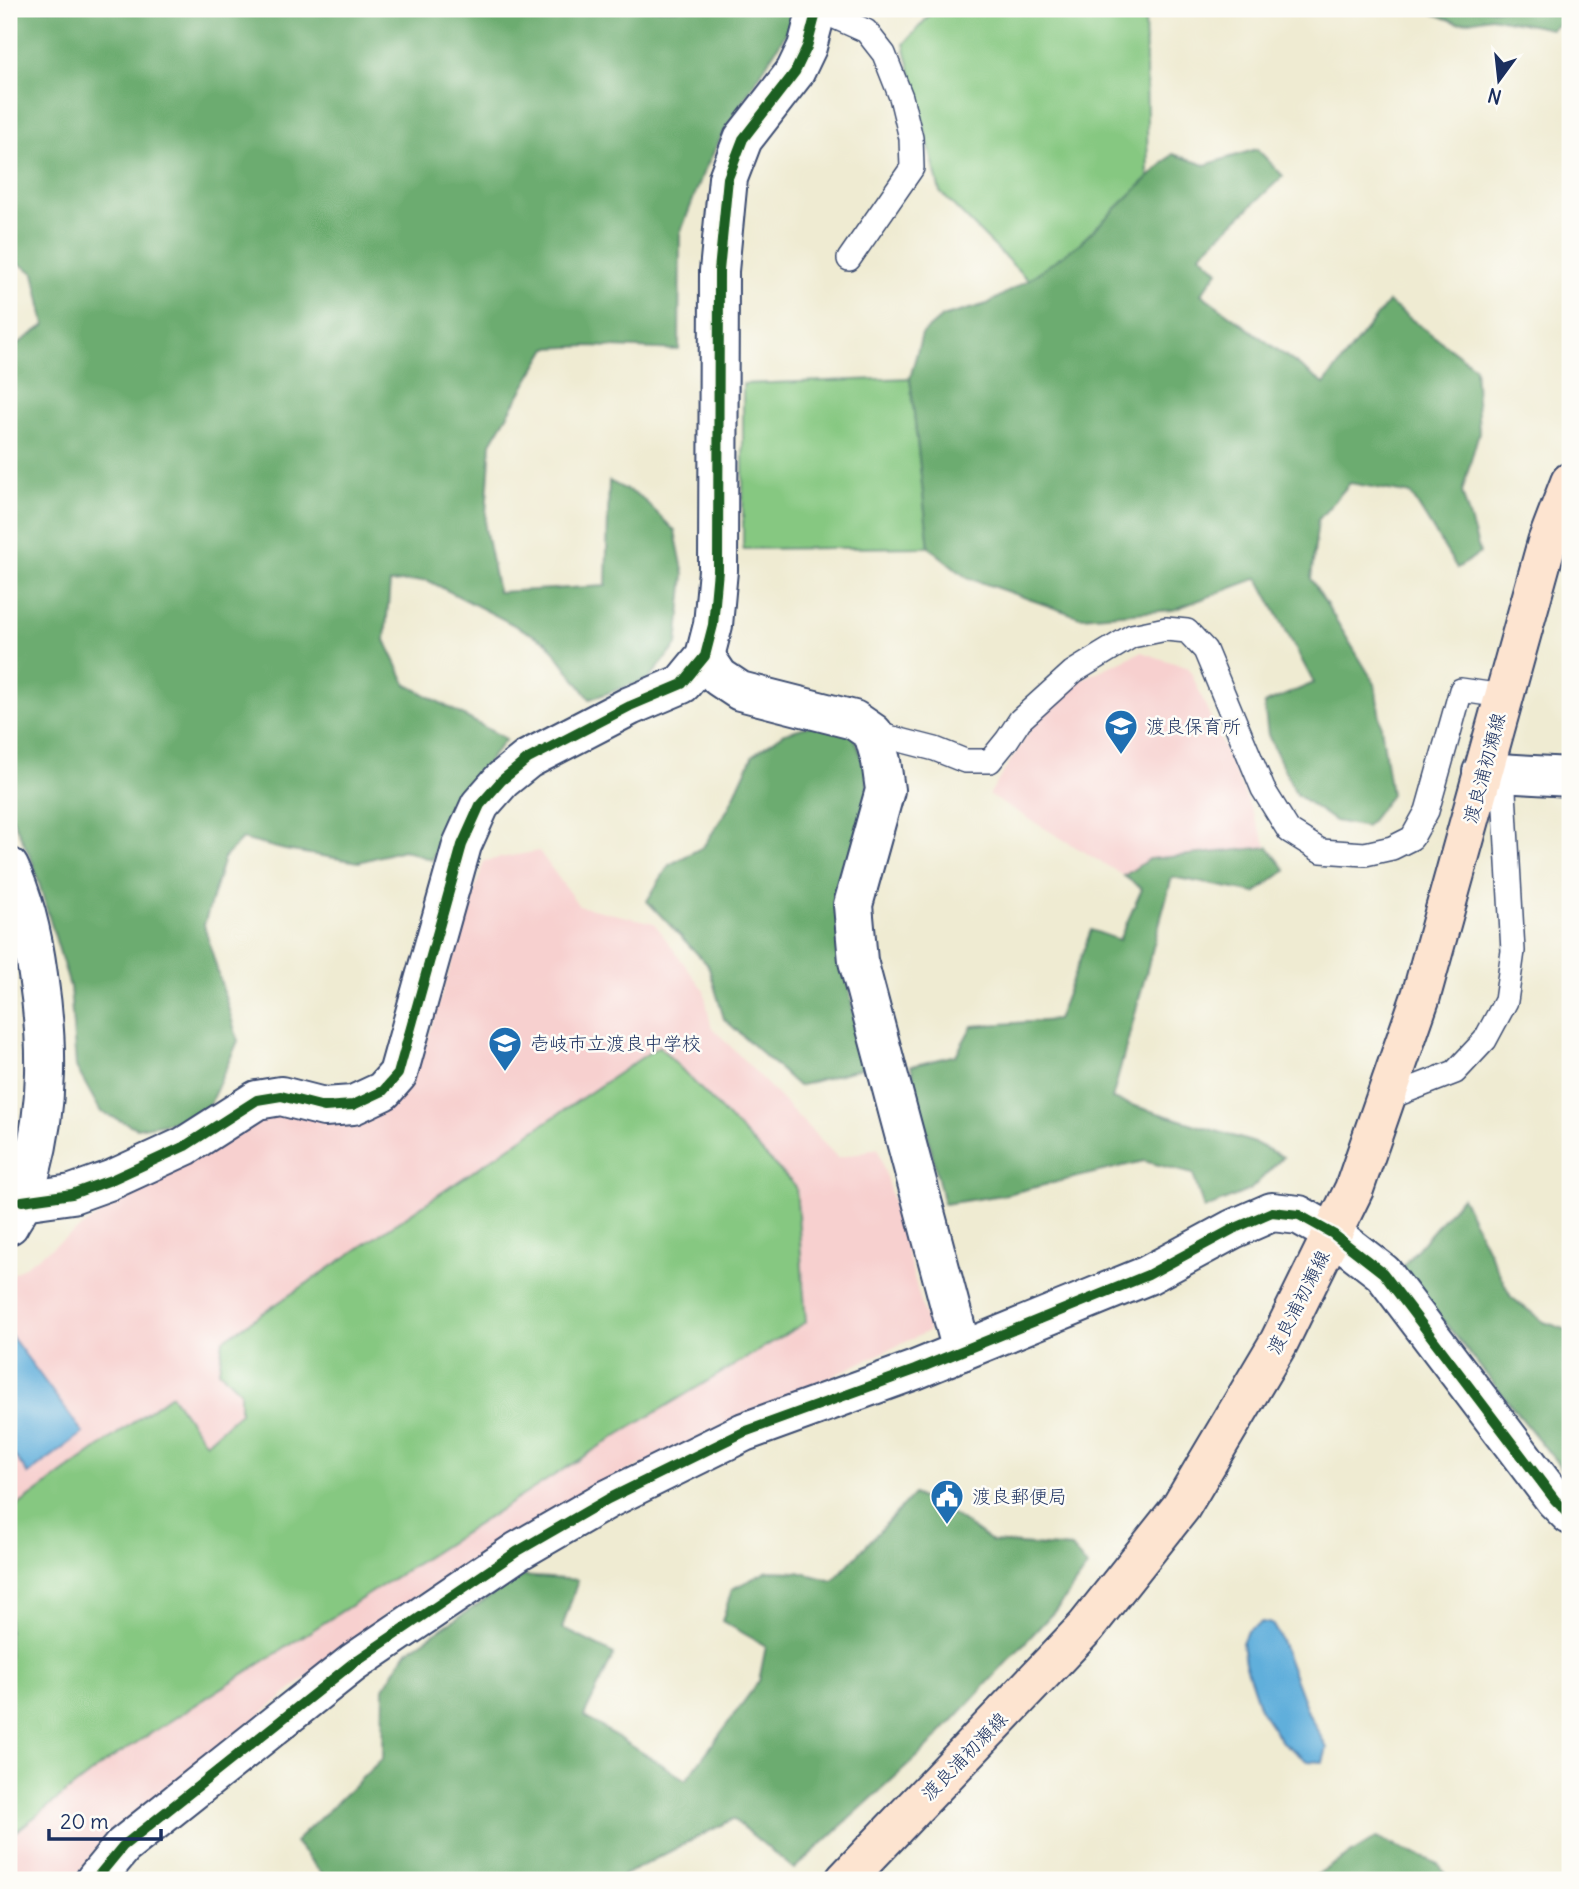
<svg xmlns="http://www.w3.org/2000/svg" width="1579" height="1889" font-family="Delius,'Klee One',sans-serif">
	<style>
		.built { fill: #f7d0cf }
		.green { fill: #86c881; stroke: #507c70; stroke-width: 2 }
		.forest { fill: #6cac6f; stroke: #446e66; stroke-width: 2 }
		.water { fill: #61afdb; stroke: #3e6f9c; stroke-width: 2 }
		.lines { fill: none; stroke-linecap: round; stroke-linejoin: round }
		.service-casing { stroke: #3b4b6f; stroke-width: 26 }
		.minor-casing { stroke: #3b4b6f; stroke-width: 42 }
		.secondary-casing { stroke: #3b4b6f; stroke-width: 42 }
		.service { stroke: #fff; stroke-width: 23 }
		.minor { stroke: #fff; stroke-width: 38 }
		.secondary { stroke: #fde4d0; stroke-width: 38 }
		.cycleway-casing { stroke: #fdfcf7; stroke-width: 15 }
		.cycleway { stroke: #1b5e20; stroke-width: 10 }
		.labels { text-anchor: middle; stroke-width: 5; stroke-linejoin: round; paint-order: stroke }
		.poi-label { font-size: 19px; fill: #1b2f5e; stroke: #fdfcf7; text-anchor: start }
		.street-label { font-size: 19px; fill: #1b2f5e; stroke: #fdfcf7 }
	</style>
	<rect width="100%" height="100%" fill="#fdfcf7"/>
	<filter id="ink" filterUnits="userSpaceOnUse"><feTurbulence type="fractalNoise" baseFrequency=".0143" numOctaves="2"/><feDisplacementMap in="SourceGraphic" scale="14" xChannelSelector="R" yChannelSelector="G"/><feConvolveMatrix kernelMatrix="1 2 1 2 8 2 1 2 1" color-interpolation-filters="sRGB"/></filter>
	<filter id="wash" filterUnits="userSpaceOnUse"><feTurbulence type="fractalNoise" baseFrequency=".00686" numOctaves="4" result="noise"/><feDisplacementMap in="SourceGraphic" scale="28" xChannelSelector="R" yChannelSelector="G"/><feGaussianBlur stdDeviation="1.57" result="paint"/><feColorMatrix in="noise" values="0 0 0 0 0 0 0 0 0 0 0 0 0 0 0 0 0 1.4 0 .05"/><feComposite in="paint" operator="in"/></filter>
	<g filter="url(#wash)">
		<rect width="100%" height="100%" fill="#efebd2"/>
		<g class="built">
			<polygon points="1141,652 1189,668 1270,853 1150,859 1124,876 989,795 1038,717 1075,682"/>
			<polygon points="539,851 579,906 654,923 704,991 711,1026 838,1158 878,1148 929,1331 603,1483 384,1616 104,1839 72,1880 9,1880 9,1277 148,1181 271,1108 407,1086 429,1034 484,861"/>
		</g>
		<g class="green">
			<polygon points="935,9 1145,9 1148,178 1079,244 1028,280 940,192 904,44"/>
			<polygon points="910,378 929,547 743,549 743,384"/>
			<polygon points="659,1046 796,1187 806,1322 608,1441 103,1764 9,1837 9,1512 171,1395 206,1443 240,1413 240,1391 219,1371 223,1340"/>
		</g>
		<g class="forest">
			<polygon points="9,9 796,9 785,35 726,128 704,171 680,234 679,350 589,346 547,348 491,443 485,528 498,592 606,586 609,481 641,497 675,531 684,575 677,645 649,679 590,699 547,642 427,580 390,583 385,640 406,684 506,739 459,798 432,860 403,850 359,862 285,850 242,839 224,858 204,925 238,1041 209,1106 180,1121 137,1128 101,1112 76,1067 70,987 33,863 9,811 9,350 45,325 34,273 9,258"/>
			<polygon points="1422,9 1570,9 1570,18 1551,29 1491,17 1458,23"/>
			<polygon points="1257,149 1283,176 1200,254 1218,271 1201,294 1324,384 1388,302 1475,367 1479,432 1462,492 1480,553 1457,568 1411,494 1350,483 1318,520 1311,579 1375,684 1391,795 1366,827 1335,821 1296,794 1268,735 1264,704 1314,683 1258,578 1173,610 1080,617 966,577 929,547 910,378 922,334 942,317 987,304 1028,280 1079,244 1173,154 1205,165"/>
			<polygon points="819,723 853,735 866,767 869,802 843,947 862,1068 798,1086 724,1019 708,965 647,901 669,865 703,847 728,809 753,755 785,733"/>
			<polygon points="1268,847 1286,870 1255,893 1172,877 1112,1099 1255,1143 1283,1157 1250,1190 1204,1209 1193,1174 1144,1161 1003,1195 944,1204 911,1066 956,1055 972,1026 1057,1020 1091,930 1119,940 1142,889 1124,876 1149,859"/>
			<polygon points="1462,1197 1511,1297 1544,1322 1570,1331 1570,1486 1563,1470 1401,1268"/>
			<polygon points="914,1494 954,1515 992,1542 1072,1548 1087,1567 1061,1604 928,1747 794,1869 733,1819 622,1876 624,1880 327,1880 295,1842 383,1758 384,1688 406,1652 521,1576 578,1580 562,1628 614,1654 584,1716 686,1780 759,1681 766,1646 722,1621 732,1589 768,1571 798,1572 833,1581"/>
			<polygon points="1376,1838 1439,1864 1448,1880 1308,1880"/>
		</g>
		<g class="water">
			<polygon points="9,1333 83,1433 28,1474 9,1448"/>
			<polygon points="1262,1622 1272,1624 1279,1636 1309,1715 1327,1748 1323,1762 1307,1761 1282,1742 1261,1711 1245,1663 1242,1643 1247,1631"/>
		</g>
	</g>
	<g filter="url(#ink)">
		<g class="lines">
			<defs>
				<g id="service">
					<polyline points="817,9 866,31 884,54 901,97 911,138 912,168 849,259"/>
					<polyline points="873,733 935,749 965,761 990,761 1007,740 1020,720 1073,672 1132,636 1166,629 1187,631 1205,650 1263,789 1289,831 1321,851 1365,854 1392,848 1412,838 1427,811 1461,690 1503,696"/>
					<polyline points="1385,1099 1455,1072 1485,1040 1506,1001 1513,951 1503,774"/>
				</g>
				<g id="minor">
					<polyline points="705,656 719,677 740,691 854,720 873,733 881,761 885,790 853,905 858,961 962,1351"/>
					<polyline points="1482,772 1570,777"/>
					<path d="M 9,867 C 25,900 33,938 38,975 C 48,1042 49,1104 31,1171 C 28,1181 26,1192 22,1202 C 19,1210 13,1217 9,1225"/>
					<polyline points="22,1201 72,1194 111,1180 185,1146 257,1100 281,1096 324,1107 353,1105 383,1091 398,1074 462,845 480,805 502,780 528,759 630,706 682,684 705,656 713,625 718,570 719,271 728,178 743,139 795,72 807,47 817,9"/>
					<polyline points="95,1880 123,1846 353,1663 518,1551 608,1499 744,1432 915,1370 1148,1275 1233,1229 1272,1212 1299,1215 1333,1234 1383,1273 1555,1500 1570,1515"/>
				</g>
				<polyline id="secondary" points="845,1880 1086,1627 1181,1507 1279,1342 1354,1189 1421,996 1547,542 1570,482"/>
			</defs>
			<use href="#service" class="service-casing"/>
			<use href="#minor" class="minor-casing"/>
			<use href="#secondary" class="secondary-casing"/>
			<use href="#service" class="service"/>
			<use href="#minor" class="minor"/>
			<use href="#secondary" class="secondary"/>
			<defs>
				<g id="cycleway">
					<polyline points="22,1201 72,1194 111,1180 185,1146 257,1100 281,1096 324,1107 353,1105 383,1091 398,1074 462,845 480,805 502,780 528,759 630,706 682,684 705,656 713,625 718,570 719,271 728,178 743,139 795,72 807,47 817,9"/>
					<polyline points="95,1880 123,1846 353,1663 518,1551 608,1499 744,1432 915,1370 1148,1275 1233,1229 1272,1212 1299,1215 1333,1234 1383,1273 1555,1500 1570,1515"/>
				</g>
			</defs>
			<use href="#cycleway" class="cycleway-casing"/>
			<use href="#cycleway" class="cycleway"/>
		</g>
	</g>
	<defs>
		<symbol id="school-pin" viewBox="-11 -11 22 30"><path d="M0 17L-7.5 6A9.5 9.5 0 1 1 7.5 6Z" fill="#1f6fb2" stroke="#fdfcf7"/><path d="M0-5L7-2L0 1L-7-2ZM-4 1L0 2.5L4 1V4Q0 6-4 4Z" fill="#fff"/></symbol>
		<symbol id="civic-pin" viewBox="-11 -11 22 30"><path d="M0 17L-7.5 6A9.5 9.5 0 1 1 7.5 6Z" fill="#1f6fb2" stroke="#fdfcf7"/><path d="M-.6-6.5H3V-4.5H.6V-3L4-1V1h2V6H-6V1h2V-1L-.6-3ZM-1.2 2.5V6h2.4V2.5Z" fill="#fff"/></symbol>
	</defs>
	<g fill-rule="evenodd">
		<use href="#school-pin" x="1102" y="707" width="38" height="52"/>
		<use href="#school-pin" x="486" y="1024" width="38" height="52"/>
		<use href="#civic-pin" x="928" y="1477" width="38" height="52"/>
	</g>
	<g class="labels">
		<g class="poi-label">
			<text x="1146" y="733">渡良保育所</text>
			<text x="530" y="1050">壱岐市立渡良中学校</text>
			<text x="972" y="1503">渡良郵便局</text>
		</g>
		<g class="street-label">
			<text transform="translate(1484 768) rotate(-75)" y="7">渡良浦初瀬線</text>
			<text transform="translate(1298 1302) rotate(-63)" y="7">渡良浦初瀬線</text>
			<text transform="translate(964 1756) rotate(-46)" y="7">渡良浦初瀬線</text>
		</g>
	</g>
	<rect width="1579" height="1889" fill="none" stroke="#fdfcf7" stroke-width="35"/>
	<g transform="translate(1499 80) rotate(195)" stroke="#fdfcf7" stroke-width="5" paint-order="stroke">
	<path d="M0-5L12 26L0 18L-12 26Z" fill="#1b2f5e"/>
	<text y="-10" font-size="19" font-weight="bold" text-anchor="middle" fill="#1b2f5e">N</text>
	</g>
	<path d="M49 1829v10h112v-10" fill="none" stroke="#1b2f5e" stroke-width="3.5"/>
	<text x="60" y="1829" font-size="21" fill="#1b2f5e" stroke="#fdfcf7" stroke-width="5" paint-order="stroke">20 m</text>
</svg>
